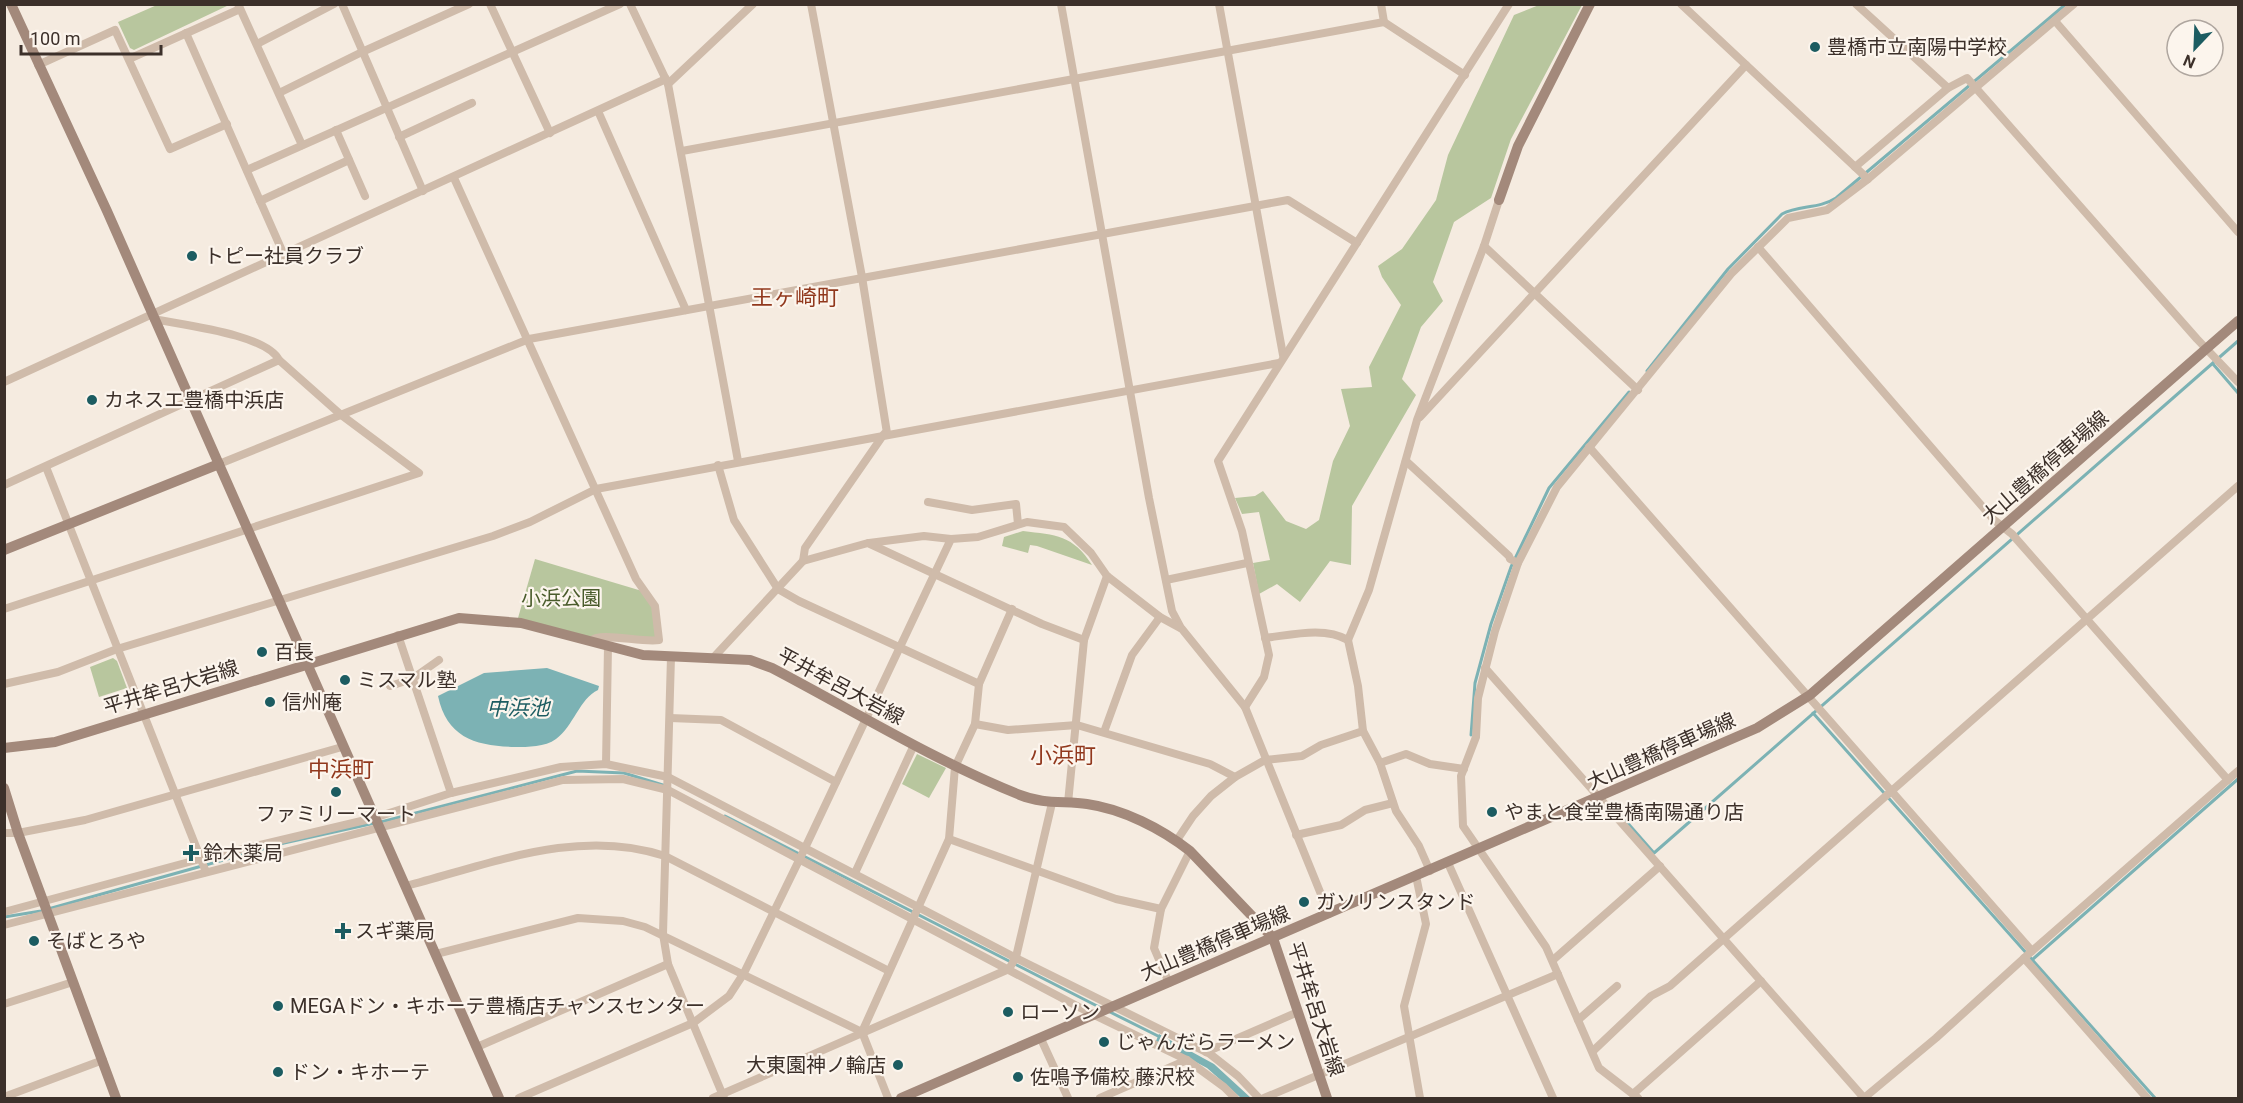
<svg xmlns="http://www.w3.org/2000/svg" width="2243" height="1103" font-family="Roboto,'Noto Sans JP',sans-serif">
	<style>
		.green { fill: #b8c69e }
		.water { fill: #7cb2b4 }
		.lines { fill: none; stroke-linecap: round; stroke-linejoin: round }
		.stream { stroke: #7cb2b4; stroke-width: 3 }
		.street { stroke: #cfbbaa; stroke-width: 8 }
		.secondary { stroke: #a3897b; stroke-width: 10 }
		.poi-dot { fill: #1c5c61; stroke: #fcf5ed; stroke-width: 2 }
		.labels { text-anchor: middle; stroke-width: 4.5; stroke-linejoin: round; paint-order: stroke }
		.poi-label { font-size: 20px; fill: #3c302a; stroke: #fcf5ed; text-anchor: start }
		.street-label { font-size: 20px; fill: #3c302a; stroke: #fcf5ed }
		.park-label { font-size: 20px; fill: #4a5c2c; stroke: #fcf5ed }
		.water-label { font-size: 21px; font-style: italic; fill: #1c5c61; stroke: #fcf5ed }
		.quarter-label { font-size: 22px; fill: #91381d; stroke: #fcf5ed }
	</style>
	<rect width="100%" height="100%" fill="#f5ebe0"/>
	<g class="green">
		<polygon points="157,5 157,4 229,5 134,50 130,48 118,22"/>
		<polygon points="1539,5 1582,5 1511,139 1491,198 1454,222 1433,282 1443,301 1421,327 1402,379 1416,395 1352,506 1351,565 1330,561 1300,602 1277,584 1259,594 1253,563 1270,560 1259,512 1242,514 1235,498 1255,496 1263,491 1286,521 1306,529 1319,520 1333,461 1350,426 1341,389 1372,387 1369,367 1401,305 1382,277 1378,266 1402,249 1436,200 1448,155 1514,15"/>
		<path d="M 1023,531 C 1056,535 1073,535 1092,565 L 1037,546 L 1030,545 L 1028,553 L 1002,546 L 1004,537 Z"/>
		<polygon points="535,559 642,591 653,607 656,638 591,637 518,618"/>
		<polygon points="113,658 117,661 127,688 99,697 90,667"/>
		<polygon points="917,754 946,768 929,798 902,784"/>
	</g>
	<g class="water">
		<path d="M 547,668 L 599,686 L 598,690 C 580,698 573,727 556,739 C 545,747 528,747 515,747 C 476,746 447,738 438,696 L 484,673 Z"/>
		<polygon points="1159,1034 1214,1064 1251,1098 1241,1098 1207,1068 1156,1041"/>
	</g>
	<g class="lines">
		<g class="stream">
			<polyline points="2213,364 2238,393"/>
			<path d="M 1647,371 L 1728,269 L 1782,214 C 1799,205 1819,209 1836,198 L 2066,4"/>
			<polyline points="1813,713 2155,1098"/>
			<polyline points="1471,735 1475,683 1491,624 1511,567 1549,488 1629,392"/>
			<polyline points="1610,803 1654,853 2238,341"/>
			<polyline points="725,816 1101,1008"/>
			<polyline points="381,822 577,771 624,773 666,786"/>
			<polyline points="4,917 41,911 284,843 375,823"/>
			<polyline points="2033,959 2238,779"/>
			<polyline points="1110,1012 1160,1037"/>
		</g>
		<g class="street">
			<polyline points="238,4 302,145"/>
			<polyline points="342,4 423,191"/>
			<polyline points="490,4 550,133"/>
			<polyline points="630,4 668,84 738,461"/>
			<polyline points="811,4 862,277 887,433"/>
			<polyline points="1061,4 1149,498 1172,611 1181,628"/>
			<polyline points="1219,4 1283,355"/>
			<polyline points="1381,4 1384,22 1465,75"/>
			<polyline points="1681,4 1868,179"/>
			<polyline points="1856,4 1948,88 1967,78 2197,339 2238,382"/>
			<polyline points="2055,21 2238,232"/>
			<polyline points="186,33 284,255"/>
			<polyline points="257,44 334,4"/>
			<polyline points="129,59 240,9"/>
			<polyline points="38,65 115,30 170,149 227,124"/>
			<polyline points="668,84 753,4"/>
			<polyline points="279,93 362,52 469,4"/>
			<polyline points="598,111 686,310"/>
			<polyline points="336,130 365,196"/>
			<polyline points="399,137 472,103"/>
			<polyline points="682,151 1384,22"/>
			<polyline points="1855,167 1948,88"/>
			<polyline points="247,170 620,4"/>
			<path d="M 454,178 L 636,579 L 655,606 L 659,640 C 643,643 601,632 592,640"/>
			<polyline points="260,201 349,160"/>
			<polyline points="1484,246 1638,390"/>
			<polyline points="1758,247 1994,520 2012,534 2228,780"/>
			<path d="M 154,319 C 182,325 266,334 279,360"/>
			<polyline points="4,382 666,79"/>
			<polyline points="1420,417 1746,65"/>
			<polyline points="1589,447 2032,951"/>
			<polyline points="1406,461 1509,556 1510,559 1518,563"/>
			<polyline points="219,464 529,339 1288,200 1357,243"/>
			<polyline points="718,465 734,520 778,589 799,601 979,684"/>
			<polyline points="46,467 206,872"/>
			<polyline points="4,485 279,360 340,414 419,473 4,609"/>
			<polyline points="928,502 972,510 1016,504 1018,524"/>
			<polyline points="869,543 924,536 951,539"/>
			<polyline points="803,561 868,543 1042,624 1084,640"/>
			<polyline points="1166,580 1247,563"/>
			<polyline points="398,635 451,793"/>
			<path d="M 1265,638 C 1291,635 1324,626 1348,640"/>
			<polyline points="671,657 663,934 668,964 724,1098"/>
			<polyline points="714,657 803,561 805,548 884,434"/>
			<polyline points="1485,668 1864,1098 1936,1038 2032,951 2238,771"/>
			<polyline points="4,684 58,672 117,649 493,536 530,522 596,489 1279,363"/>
			<polyline points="390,686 412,679 439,660"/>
			<polyline points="1245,707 1264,677 1269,655 1242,531 1218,461 1509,4"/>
			<polyline points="670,718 721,720 836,782"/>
			<polyline points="975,724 1008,730 1077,725 1210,764 1235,777"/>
			<polyline points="1104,732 1132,655 1160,617"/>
			<polyline points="1380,763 1406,754 1430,764 1464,769"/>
			<polyline points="606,764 608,646"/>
			<polyline points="1068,803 1084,640 1107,576"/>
			<polyline points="4,833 18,833 85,820 342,747"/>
			<polyline points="1296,835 1341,825 1365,810 1393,803"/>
			<polyline points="949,839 1116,899 1161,909"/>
			<polyline points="1177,840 1193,816 1211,796 1235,777 1265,760 1302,756 1321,745 1363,731"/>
			<polyline points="1448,863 1553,1098"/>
			<polyline points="1430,871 1419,846 1396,811 1380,763 1363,731 1358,686 1348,640 1369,590 1417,420 1484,246 1499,200"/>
			<polyline points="855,873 914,745"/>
			<polyline points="1416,876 1426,924 1404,1006 1420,1098"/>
			<path d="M 406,886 C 491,864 578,827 665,856 L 889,971"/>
			<polyline points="4,912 200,859 374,818 451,793 561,767 606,764 668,777 1020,960 1210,1054 1238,1076 1259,1098"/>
			<polyline points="4,925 563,780 623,779 668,790 1094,1015 1187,1060 1224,1087 1235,1098"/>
			<polyline points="436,954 578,918 623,921 645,927 862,1032 888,1098"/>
			<polyline points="2024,958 2147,1098"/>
			<polyline points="1553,960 1660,866"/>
			<polyline points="1169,983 1154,948 1161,909 1190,851"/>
			<polyline points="4,1004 73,982"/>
			<polyline points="1578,1020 1617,986"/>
			<polyline points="862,1032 949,839 955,767 975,724 979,684 1012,609"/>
			<polyline points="1041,1039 1068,1098"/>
			<polyline points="477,1047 668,964"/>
			<polyline points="1593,1051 1651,996 1670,986 2238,486"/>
			<polyline points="1206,1052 1298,1012"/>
			<polyline points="1633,1094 1761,981"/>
			<polyline points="4,1097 103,1060"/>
			<polyline points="519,1098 693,1023 729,996 744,973 805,848 951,539 978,537 1027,522 1064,527 1091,553 1107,576 1160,617 1182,629 1245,707 1329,914"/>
			<polyline points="713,1098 1009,969 1016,957 1052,803"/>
			<polyline points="1100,1098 1187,1060"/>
			<polyline points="1264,1098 1558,974"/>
			<polyline points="1638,1098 1599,1068 1546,947 1463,826 1461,776 1476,737 1478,698 1495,631 1518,563 1557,487 1731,274 1788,218 1827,210 1868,179 2074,4"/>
		</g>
		<g class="secondary">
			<polyline points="11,4 107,211 499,1098"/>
			<polyline points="1499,200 1518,146 1590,4"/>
			<polyline points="4,550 219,464"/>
			<path d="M 4,748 L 55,742 L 459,618 L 521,623 L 643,655 L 750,660 L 772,668 C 854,711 933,760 1020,795 C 1042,804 1064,801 1087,804 C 1123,809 1162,829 1190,851 L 1273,938 L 1327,1098"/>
			<polyline points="4,788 18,833 116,1098"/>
			<polyline points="901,1098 1757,728 1810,695 2238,321"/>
		</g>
	</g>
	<g class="poi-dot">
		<circle cx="1815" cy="47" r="6"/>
		<circle cx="192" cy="256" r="6"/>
		<circle cx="92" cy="400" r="6"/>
		<circle cx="262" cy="652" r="6"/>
		<circle cx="345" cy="680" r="6"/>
		<circle cx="270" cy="702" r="6"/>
		<circle cx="336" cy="792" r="6"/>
		<circle cx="1492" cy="812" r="6"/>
		<path d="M188 844h6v6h6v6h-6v6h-6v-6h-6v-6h6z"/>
		<circle cx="1304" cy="902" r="6"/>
		<path d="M340 922h6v6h6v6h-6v6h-6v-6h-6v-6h6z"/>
		<circle cx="34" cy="941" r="6"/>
		<circle cx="278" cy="1006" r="6"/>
		<circle cx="1008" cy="1012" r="6"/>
		<circle cx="1104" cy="1042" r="6"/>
		<circle cx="898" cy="1065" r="6"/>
		<circle cx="278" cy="1072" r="6"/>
		<circle cx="1018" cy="1077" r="6"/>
	</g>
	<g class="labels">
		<g class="poi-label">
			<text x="1827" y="54">豊橋市立南陽中学校</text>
			<text x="204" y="263">トピー社員クラブ</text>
			<text x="104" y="407">カネスエ豊橋中浜店</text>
			<text x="274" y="659">百長</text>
			<text x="357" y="687">ミスマル塾</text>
			<text x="282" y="709">信州庵</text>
			<text x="1504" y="819">やまと食堂豊橋南陽通り店</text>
			<text x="336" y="821" text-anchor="middle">ファミリーマート</text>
			<text x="203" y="860">鈴木薬局</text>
			<text x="1316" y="909">ガソリンスタンド</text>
			<text x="355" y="938">スギ薬局</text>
			<text x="46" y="948">そばとろや</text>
			<text x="290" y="1013">MEGAドン・キホーテ豊橋店チャンスセンター</text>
			<text x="1020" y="1019">ローソン</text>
			<text x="1116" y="1049">じゃんだらラーメン</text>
			<text x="886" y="1072" text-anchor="end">大東園神ノ輪店</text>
			<text x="290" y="1079">ドン・キホーテ</text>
			<text x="1030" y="1084">佐鳴予備校 藤沢校</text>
		</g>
		<g class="street-label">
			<text transform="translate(2045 467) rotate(-41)" y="7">大山豊橋停車場線</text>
			<text transform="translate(841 686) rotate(28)" y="7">平井牟呂大岩線</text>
			<text transform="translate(171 687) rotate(-17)" y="7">平井牟呂大岩線</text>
			<text transform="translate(1661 751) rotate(-24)" y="7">大山豊橋停車場線</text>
			<text transform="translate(1215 943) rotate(-23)" y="7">大山豊橋停車場線</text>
			<text transform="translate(1316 1009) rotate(72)" y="7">平井牟呂大岩線</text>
		</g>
		<g class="park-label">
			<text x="561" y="605">小浜公園</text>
		</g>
		<g class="water-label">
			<text x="518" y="715">中浜池</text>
		</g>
		<g class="quarter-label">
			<text x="795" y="305">王ヶ崎町</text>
			<text x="1063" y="763">小浜町</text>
			<text x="341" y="777">中浜町</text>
		</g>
	</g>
	<rect width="2243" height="1103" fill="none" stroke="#3c302a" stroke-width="12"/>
	<g transform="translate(2195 48) rotate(203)"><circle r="28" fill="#fcf5ed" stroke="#afa69f" stroke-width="1.5"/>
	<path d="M0-4.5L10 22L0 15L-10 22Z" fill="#1c5c61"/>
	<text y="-9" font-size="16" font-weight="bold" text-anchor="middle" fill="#3c302a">N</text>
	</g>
	<path d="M21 45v9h140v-9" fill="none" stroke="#3c302a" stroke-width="3"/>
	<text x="30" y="45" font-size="18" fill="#3c302a" stroke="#fcf5ed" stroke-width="4.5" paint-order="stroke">100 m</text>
</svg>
